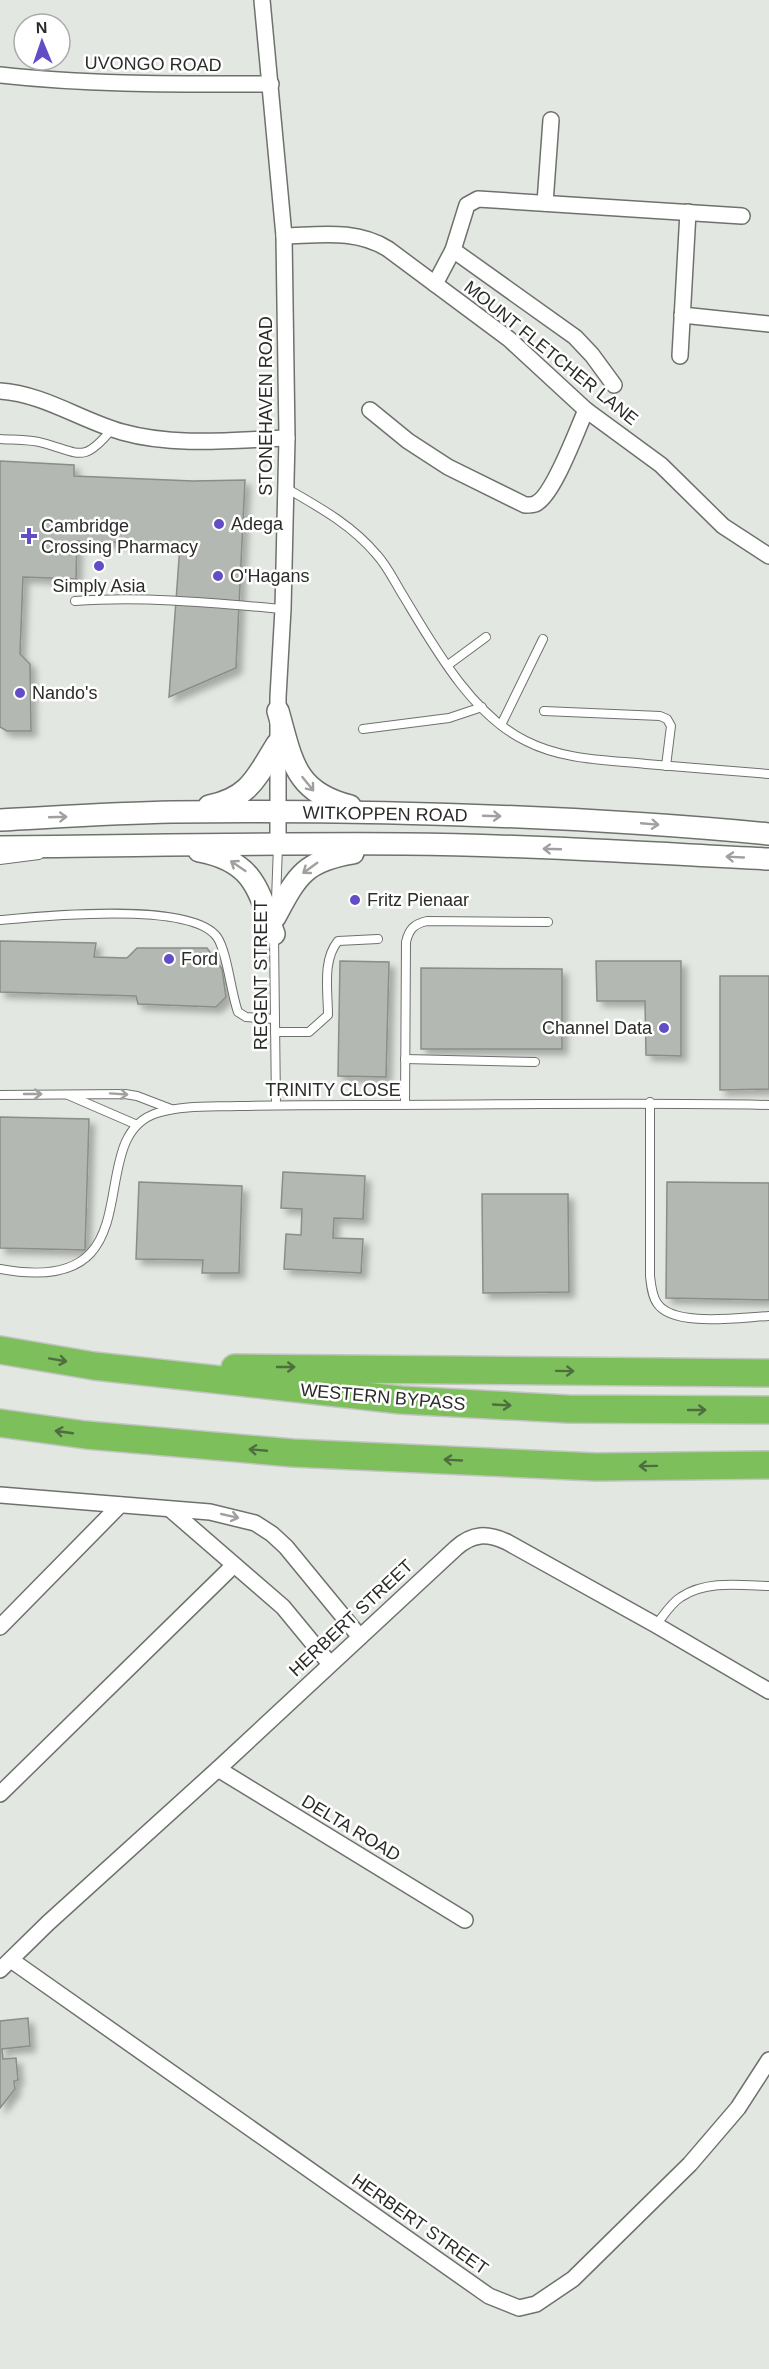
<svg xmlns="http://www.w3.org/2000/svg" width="769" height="2369" font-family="Helvetica,sans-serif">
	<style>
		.building { fill: #b4b8b2; stroke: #8a8d88; stroke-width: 1.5; filter: url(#shadow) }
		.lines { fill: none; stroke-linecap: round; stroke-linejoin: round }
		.service-casing { stroke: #6e726c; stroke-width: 10 }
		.minor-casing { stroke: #6e726c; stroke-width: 18 }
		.secondary-casing { stroke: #6e726c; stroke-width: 24 }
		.motorway-casing { stroke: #c4c4c3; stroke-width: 30 }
		.service { stroke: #fff; stroke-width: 8 }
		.minor { stroke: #fff; stroke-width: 15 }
		.secondary { stroke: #fff; stroke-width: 21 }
		.motorway { stroke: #7cbf5b; stroke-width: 27 }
		.oneway { stroke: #a0a09f }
		.oneway2 { stroke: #4f6e40 }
		.poi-dot { fill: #634dc6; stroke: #fff; stroke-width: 2 }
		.labels { text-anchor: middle; stroke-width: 5; stroke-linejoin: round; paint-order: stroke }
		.street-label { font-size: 18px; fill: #2b2c2a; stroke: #fff }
		.poi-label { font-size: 18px; fill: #2b2c2a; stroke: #fff; text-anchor: start }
	</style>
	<defs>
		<filter id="shadow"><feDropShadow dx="5.5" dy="5.5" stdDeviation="3" flood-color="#0004"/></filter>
	</defs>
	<rect width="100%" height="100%" fill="#e3e7e1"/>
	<g class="building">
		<polygon points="0,461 74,465 74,476 193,481 245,480 236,668 169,697 180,545 77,541 76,579 23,577 20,654 30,664 31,731 7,731 0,727"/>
		<polygon points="0,941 96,943 94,957 127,958 137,948 207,948 222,969 226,997 216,1007 138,1004 136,996 0,992"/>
		<polygon points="340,961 389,962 386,1077 338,1076"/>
		<polygon points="596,961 681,961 681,1056 646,1055 645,1001 597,1001"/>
		<polygon points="421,968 562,969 562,1049 421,1049"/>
		<polygon points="720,976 769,976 769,1089 720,1090"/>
		<polygon points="0,1117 89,1119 85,1250 0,1248"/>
		<polygon points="283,1172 365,1176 363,1219 334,1218 333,1238 363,1239 361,1273 284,1269 286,1234 301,1235 302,1209 281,1208"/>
		<polygon points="139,1182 242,1186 239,1273 202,1273 203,1260 136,1259"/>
		<polygon points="667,1182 769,1183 769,1300 666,1298"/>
		<polygon points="482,1194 568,1194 569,1292 483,1293"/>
		<polygon points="28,2018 30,2046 2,2049 3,2059 16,2058 18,2080 14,2081 15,2089 0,2108 0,2021"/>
	</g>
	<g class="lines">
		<defs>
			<g id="service">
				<path d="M 0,439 C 14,440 29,439 43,443 C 80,453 83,464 112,429"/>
				<path d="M 286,488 C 319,507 352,525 377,555 C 388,567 395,583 404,597 C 434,647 472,715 526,741 C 563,760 606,760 646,764 C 687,767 728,771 769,774"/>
				<path d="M 75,601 C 144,596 214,603 283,609"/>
				<polyline points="448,665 486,637"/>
				<polyline points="544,711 660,716 667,719 671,726 666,766"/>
				<polyline points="501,725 543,639"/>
				<polyline points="363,729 449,718 482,707"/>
				<polyline points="0,860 39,855"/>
				<polyline points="276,900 278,846"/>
				<path d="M 1,920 C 42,916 191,901 217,937 C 227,951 231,993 238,1012 L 246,1017 L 275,1019"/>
				<polyline points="274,936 276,1105"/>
				<path d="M 275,1032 L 309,1032 L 328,1015 C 328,992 322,960 338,941 L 378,939"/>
				<polyline points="405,1059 535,1062"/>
				<polyline points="0,1095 125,1094 137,1096 171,1109"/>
				<polyline points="68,1095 135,1124"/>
				<path d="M 650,1102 L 650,1276 C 651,1285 652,1296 657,1303 C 673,1328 742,1317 769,1316"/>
				<path d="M 405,1105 L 406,942 C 409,929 414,924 427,921 L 548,922"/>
				<path d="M 0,1269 C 162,1299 78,1138 157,1113 C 183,1105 211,1107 238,1106 C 279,1105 320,1105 361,1105 C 497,1105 633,1102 769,1105"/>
				<path d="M 656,1625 C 664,1615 671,1603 681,1597 C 706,1580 741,1585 769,1586"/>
			</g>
			<g id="minor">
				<polyline points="262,0 284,236 287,438 283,609 278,697 278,845"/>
				<path d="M 0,75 C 90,85 180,84 271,84"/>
				<polyline points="545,203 551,120"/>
				<path d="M 284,236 C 321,235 356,229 388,249 L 509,339 L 586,410 L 661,465 L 723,526 L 769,556"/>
				<polyline points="453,250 575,337 592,355 614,385"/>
				<polyline points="435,284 453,250 467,205 478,199 742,216"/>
				<polyline points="682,315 769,324"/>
				<polyline points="680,356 688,212"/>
				<path d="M 0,391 C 44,394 80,420 122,432 C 175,447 234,440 287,438"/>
				<path d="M 370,410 L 408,441 L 448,467 L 525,505 C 527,505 533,505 535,504 C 553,497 577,430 586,410"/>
				<polyline points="0,1495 210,1512 255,1523 272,1534 286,1547 360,1637"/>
				<polyline points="171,1510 283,1607 330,1664"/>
				<polyline points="0,1627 120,1505"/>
				<polyline points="218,1769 465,1920"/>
				<polyline points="0,1794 234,1565"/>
				<polyline points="11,1960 489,2296 519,2308 536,2304 573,2279 690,2164 738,2108 769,2060"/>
				<path d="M 0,1970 L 48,1923 L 218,1769 L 456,1548 C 473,1533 487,1533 507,1542 L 656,1625 L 769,1691"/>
			</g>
			<g id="secondary">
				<path d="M 278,711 C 292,760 294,792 350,806"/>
				<path d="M 209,806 C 250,798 257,776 277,744"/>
				<path d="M 0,820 C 57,817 115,813 172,812 C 371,810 571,815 769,834"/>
				<path d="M 0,847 C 135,846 270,843 405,844 C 526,845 648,853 769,859"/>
				<path d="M 199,851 C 253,861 258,888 274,934"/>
				<path d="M 275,917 C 297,876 304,861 353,853"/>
			</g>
			<g id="motorway">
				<polyline points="0,1350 94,1366 401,1400 568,1409 769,1410"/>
				<polyline points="235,1368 769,1373"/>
				<polyline points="0,1423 86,1435 293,1453 596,1467 769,1465"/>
			</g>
		</defs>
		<use href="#service" class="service-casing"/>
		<use href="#minor" class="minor-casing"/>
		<use href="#secondary" class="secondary-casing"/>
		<use href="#motorway" class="motorway-casing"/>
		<use href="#service" class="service"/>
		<use href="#minor" class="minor"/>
		<use href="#secondary" class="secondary"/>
		<use href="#motorway" class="motorway"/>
	</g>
	<defs><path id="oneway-shaft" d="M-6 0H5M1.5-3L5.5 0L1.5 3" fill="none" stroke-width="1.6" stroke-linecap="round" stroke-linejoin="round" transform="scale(1.5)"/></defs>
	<g class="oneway">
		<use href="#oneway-shaft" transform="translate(308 784) rotate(51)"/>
		<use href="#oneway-shaft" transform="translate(492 816) rotate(2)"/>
		<use href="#oneway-shaft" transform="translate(58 817) rotate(-2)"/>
		<use href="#oneway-shaft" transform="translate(650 824) rotate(5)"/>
		<use href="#oneway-shaft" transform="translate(552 849) rotate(-178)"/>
		<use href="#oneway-shaft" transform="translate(735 857) rotate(-177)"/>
		<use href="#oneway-shaft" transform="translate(238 866) rotate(-146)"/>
		<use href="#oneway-shaft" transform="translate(310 868) rotate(144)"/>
		<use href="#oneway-shaft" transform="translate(33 1094)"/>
		<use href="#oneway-shaft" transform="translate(119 1094) rotate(4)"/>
		<use href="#oneway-shaft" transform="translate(230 1516) rotate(13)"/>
	</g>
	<g class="oneway2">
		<use href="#oneway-shaft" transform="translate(58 1360) rotate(10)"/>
		<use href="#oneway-shaft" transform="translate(286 1367)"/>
		<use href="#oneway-shaft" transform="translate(565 1371) rotate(1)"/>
		<use href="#oneway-shaft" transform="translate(502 1405) rotate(3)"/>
		<use href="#oneway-shaft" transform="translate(697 1410)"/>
		<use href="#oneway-shaft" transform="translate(64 1432) rotate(-172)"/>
		<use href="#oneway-shaft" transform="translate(258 1450) rotate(-175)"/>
		<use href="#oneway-shaft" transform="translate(453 1460) rotate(-177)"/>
		<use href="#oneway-shaft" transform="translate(648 1466) rotate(179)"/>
	</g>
	<g class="poi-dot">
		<circle cx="219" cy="524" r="6"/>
		<path d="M26 527h6v6h6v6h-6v6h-6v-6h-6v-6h6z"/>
		<circle cx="99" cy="566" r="6"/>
		<circle cx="218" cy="576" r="6"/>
		<circle cx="20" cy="693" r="6"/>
		<circle cx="355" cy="900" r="6"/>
		<circle cx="169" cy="959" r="6"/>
		<circle cx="664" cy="1028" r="6"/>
	</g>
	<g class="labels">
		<g class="street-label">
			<text transform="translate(153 64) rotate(1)" y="6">UVONGO ROAD</text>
			<text transform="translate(551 353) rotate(39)" y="6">MOUNT FLETCHER LANE</text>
			<text transform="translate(266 406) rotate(-90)" y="6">STONEHAVEN ROAD</text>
			<text transform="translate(385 814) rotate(1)" y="6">WITKOPPEN ROAD</text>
			<text transform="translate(261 975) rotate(-90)" y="6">REGENT STREET</text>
			<text x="333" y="1096">TRINITY CLOSE</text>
			<text transform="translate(383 1397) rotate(5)" y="6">WESTERN BYPASS</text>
			<text transform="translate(351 1618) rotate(-43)" y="6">HERBERT STREET</text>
			<text transform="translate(351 1828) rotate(31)" y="6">DELTA ROAD</text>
			<text transform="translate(420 2224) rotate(35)" y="6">HERBERT STREET</text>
		</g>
		<g class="poi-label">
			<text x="231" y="530">Adega</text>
			<text x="41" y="532">Cambridge<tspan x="41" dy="21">Crossing Pharmacy</tspan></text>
			<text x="230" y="582">O'Hagans</text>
			<text x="99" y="592" text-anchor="middle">Simply Asia</text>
			<text x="32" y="699">Nando's</text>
			<text x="367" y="906">Fritz Pienaar</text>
			<text x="181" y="965">Ford</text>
			<text x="652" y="1034" text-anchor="end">Channel Data</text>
		</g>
	</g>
	<g transform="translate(42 42) rotate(358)"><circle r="28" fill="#ffffff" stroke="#aaabaa" stroke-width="1.5"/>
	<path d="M0-4.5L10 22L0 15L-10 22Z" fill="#634dc6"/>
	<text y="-9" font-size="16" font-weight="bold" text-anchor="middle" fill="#2b2c2a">N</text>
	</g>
</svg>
